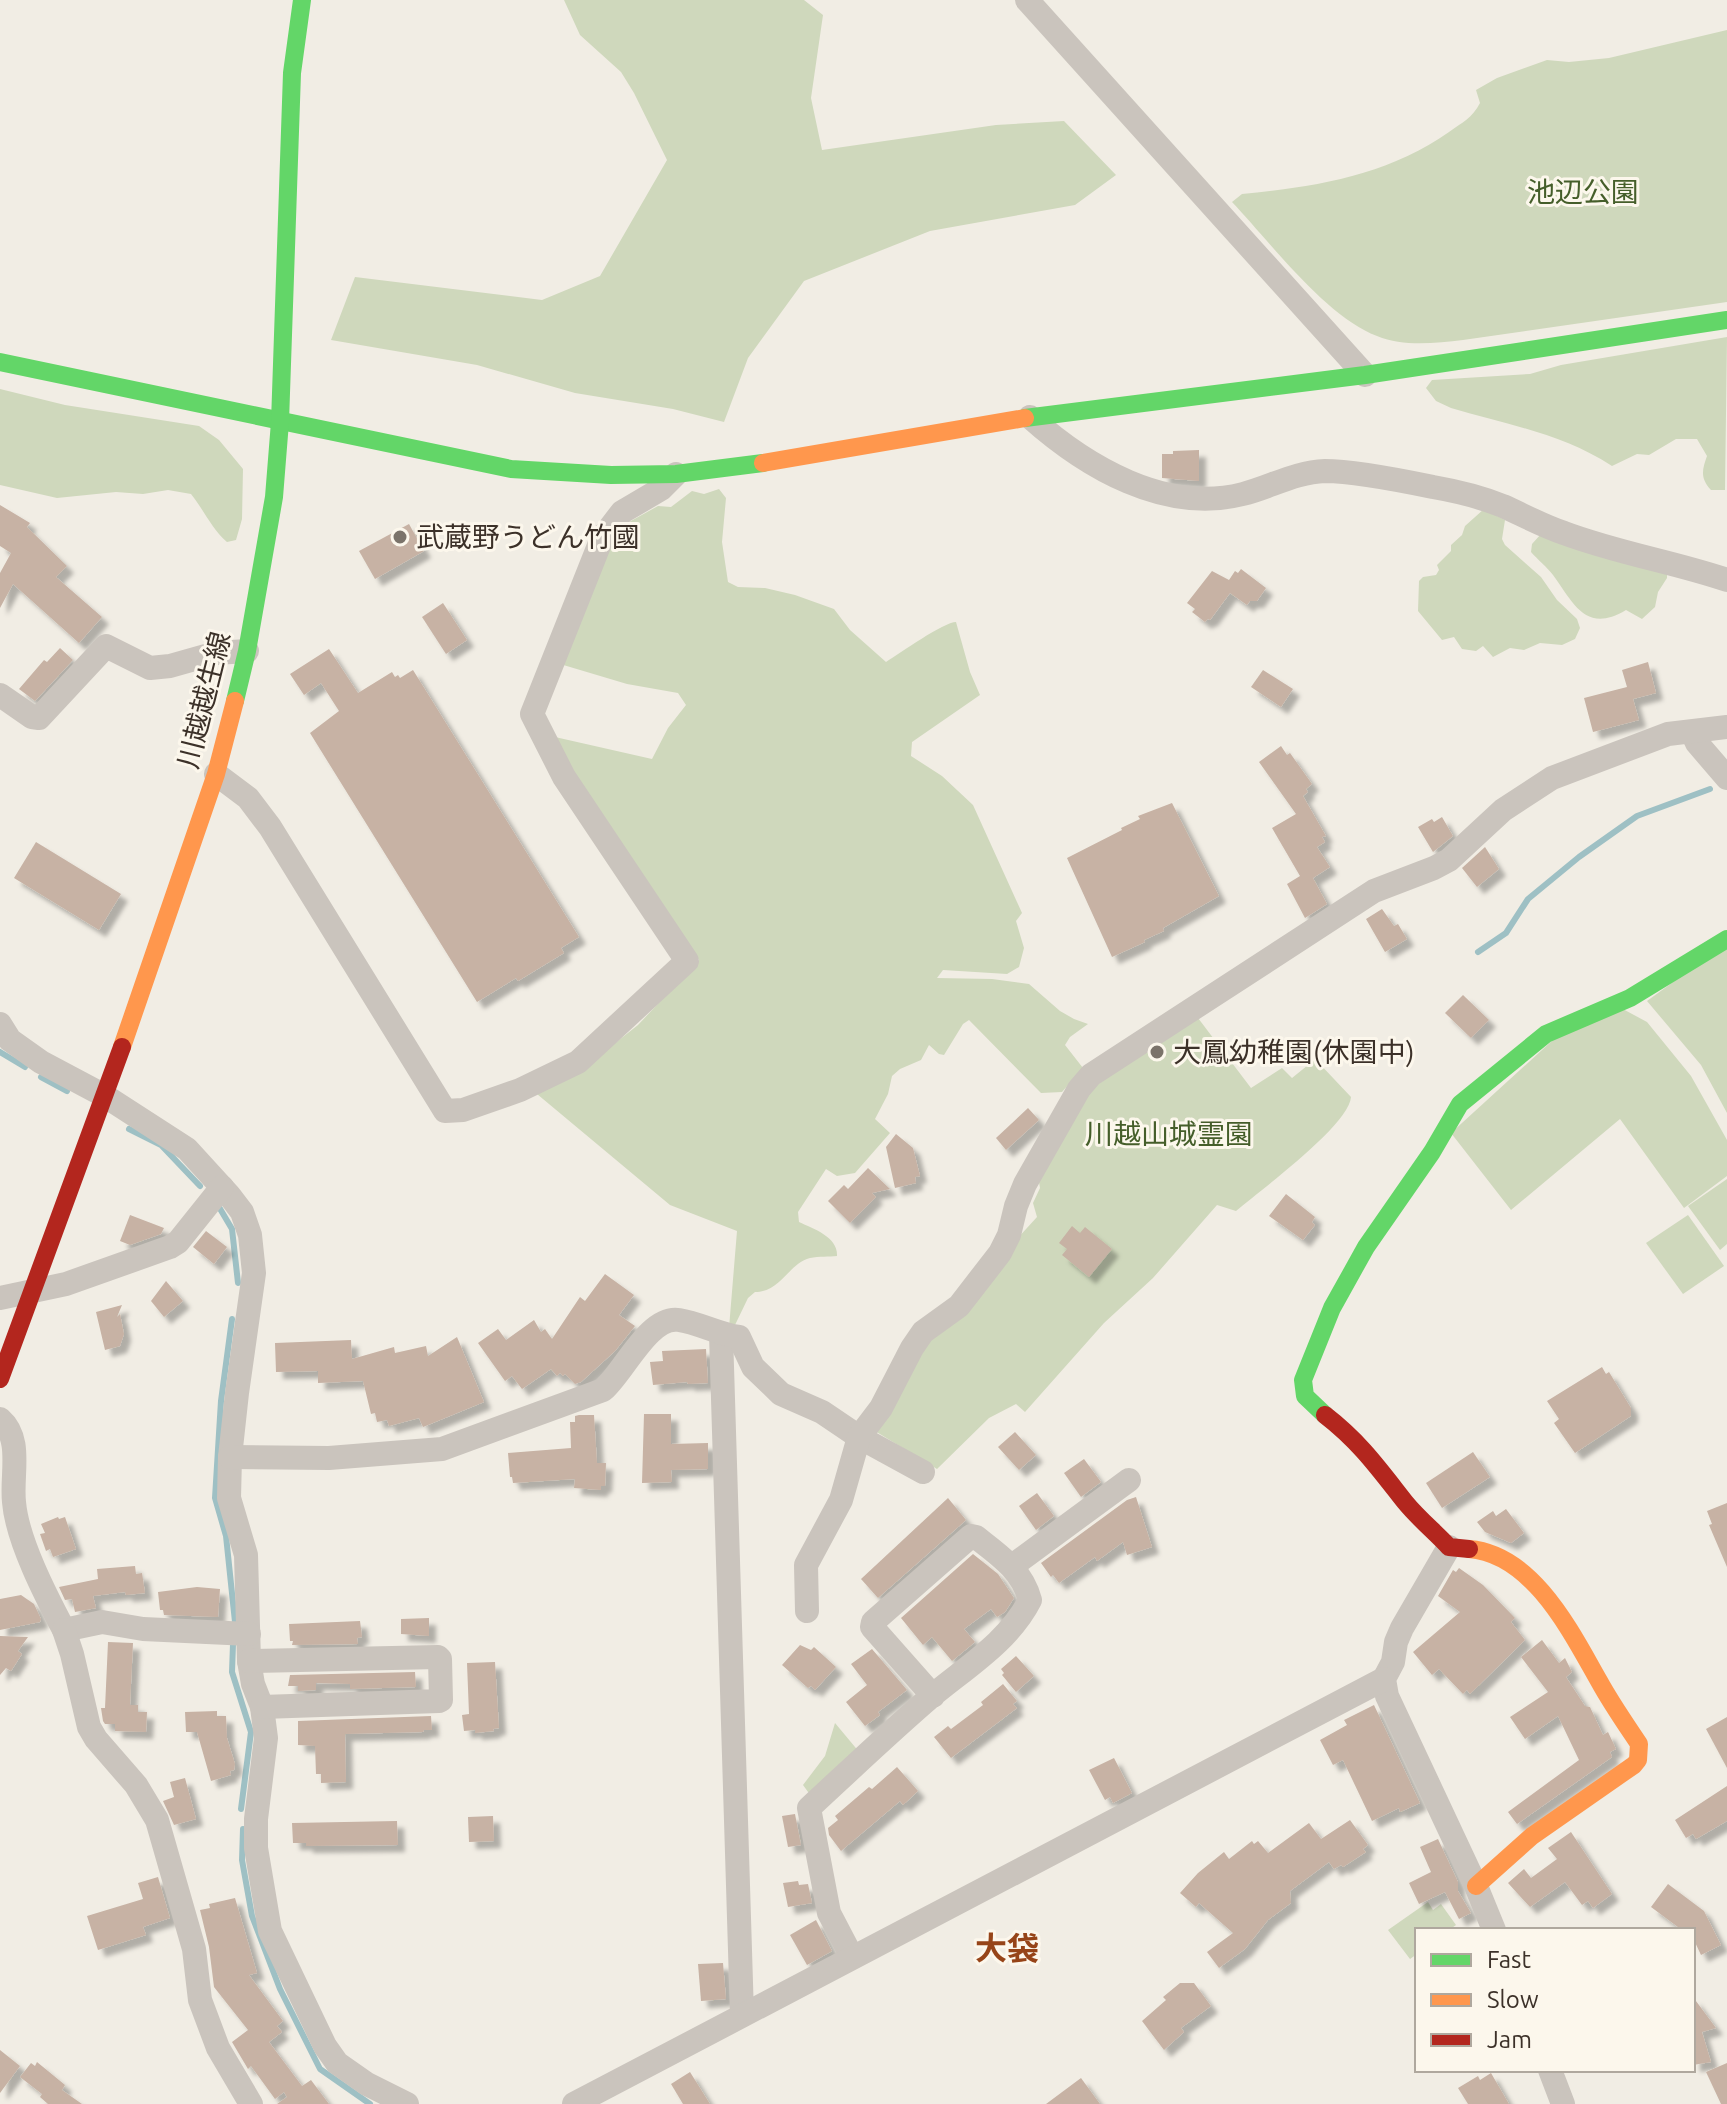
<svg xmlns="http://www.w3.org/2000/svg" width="1727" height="2104" font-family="Ubuntu,'Noto Sans JP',sans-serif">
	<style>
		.green { fill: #cfd8bc }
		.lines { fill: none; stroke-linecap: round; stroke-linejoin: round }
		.stream { stroke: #9ec0c4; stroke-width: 6 }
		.building { fill: #c7b2a4; filter: url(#shadow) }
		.street { stroke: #cac4bd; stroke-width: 24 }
		.fast { stroke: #63d668; stroke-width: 18 }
		.slow { stroke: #ff974d; stroke-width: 18 }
		.jam { stroke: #b3261e; stroke-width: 18 }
		.poi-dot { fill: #7b736a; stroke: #fcf7ec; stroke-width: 3 }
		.labels { text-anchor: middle; stroke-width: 6; stroke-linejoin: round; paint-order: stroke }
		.park-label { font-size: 28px; fill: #455e2a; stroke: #fcf7ec }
		.poi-label { font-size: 28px; fill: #3c3129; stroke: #fcf7ec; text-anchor: start }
		.street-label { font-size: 28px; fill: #3c3129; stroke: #fcf7ec }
		.quarter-label { font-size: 32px; font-weight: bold; fill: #964418; stroke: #fcf7ec }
	</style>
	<defs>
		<filter id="shadow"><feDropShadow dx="7" dy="7" stdDeviation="2" flood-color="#0004"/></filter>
	</defs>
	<rect width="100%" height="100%" fill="#f1ede4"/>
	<g class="green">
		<polygon points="564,0 804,0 823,15 811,98 822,150 996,125 1064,121 1116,175 1075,205 930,231 804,281 748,358 724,422 673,409 575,393 477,365 331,340 355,277 542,300 600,276 667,160 634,93 621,72 580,35"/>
		<path d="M 1727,30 L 1727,302 L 1463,340 C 1435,343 1404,347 1377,336 C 1326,317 1270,242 1232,202 L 1242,194 C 1316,187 1388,175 1449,132 C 1463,122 1472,118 1480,103 L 1476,90 L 1497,78 L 1547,60 L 1569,62 L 1609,58 Z"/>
		<path d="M 1727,337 L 1725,490 L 1711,490 C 1700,478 1702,470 1707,456 L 1697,439 L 1676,439 L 1649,455 L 1637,454 L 1612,466 C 1561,433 1508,425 1451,408 L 1436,401 L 1426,388 L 1432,380 L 1530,374 L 1561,365 Z"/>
		<path d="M 0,389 L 65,405 L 199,426 L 219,440 L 243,469 L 242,519 L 236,540 L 227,542 C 211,528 204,510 191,494 L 168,490 L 143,494 L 116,492 L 57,498 L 0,485 Z"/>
		<path d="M 719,489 L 726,498 L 722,542 L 728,582 L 738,587 L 765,588 L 795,595 L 834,609 L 850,630 L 886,662 C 900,653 944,622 956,622 L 970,672 L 980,695 L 912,742 L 911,756 L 942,776 L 973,805 L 1022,913 L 1016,921 L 1024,948 L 1019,967 L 1007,974 L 943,970 L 937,978 L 992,979 L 1029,984 L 1060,1011 L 1074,1019 L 1088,1024 L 1070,1037 L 1065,1045 L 1083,1068 L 1062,1092 L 1041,1093 L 969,1020 L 963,1024 L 944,1055 L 939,1054 L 929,1045 L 921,1060 L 900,1069 L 892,1076 L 888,1094 L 875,1119 L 890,1133 L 855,1173 L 837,1176 L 826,1169 L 798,1212 L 799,1222 C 814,1229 838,1237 837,1256 C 829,1257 819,1256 810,1258 C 788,1264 781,1292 755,1292 L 748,1298 L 735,1325 L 729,1328 L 737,1231 L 670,1205 L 537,1094 L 586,1066 L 638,1025 L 699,960 L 572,774 L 555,737 L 652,759 L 668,728 L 686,705 L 678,693 L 627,684 L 560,664 L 589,585 L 620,527 L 658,506 L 671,507 L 692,491 L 704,494 Z"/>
		<polygon points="1484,509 1505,520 1502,539 1505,545 1541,577 1557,600 1577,619 1580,628 1575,639 1562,645 1540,643 1524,650 1510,648 1493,657 1483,646 1476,651 1462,649 1454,637 1442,640 1418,611 1419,581 1423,577 1436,575 1439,570 1437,565 1451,551 1451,545 1462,535 1465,526"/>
		<path d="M 1541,534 L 1667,571 L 1667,578 L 1658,592 L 1655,607 L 1642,619 L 1626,610 C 1586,634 1574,604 1553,575 C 1547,567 1538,560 1531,552 L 1532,544 Z"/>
		<polygon points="1727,943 1727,1113 1701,1065 1647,1001"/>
		<polygon points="1621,1008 1647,1022 1691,1076 1727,1140 1727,1176 1684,1208 1620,1119 1511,1210 1451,1133 1554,1039"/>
		<path d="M 1195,1014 L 1251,1088 L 1282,1068 L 1292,1078 L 1313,1061 L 1317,1061 L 1351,1097 C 1349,1125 1261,1190 1236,1211 L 1217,1205 L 1153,1278 L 1104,1323 L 1025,1412 L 1016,1404 L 989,1418 L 937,1469 L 875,1431 L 918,1348 L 1037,1217 L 1033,1203 L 1040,1188 L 1039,1182 L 1086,1093 Z"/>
		<polygon points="1727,1179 1727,1244 1720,1250 1688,1206"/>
		<polygon points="1688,1215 1724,1266 1683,1294 1646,1243"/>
		<polygon points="835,1723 860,1753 811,1796 803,1785 825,1756"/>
		<polygon points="1428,1902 1433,1910 1441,1904 1456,1925 1449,1930 1417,1930 1417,1954 1410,1959 1388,1930"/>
	</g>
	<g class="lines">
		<g class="stream">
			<polyline points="1478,952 1506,933 1528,899 1579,857 1637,816 1710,789"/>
			<polyline points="0,1052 25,1067"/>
			<polyline points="41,1077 67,1091"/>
			<polyline points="129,1129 161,1145 200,1186"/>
			<polyline points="219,1207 232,1229 238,1283"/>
			<polyline points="232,1319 221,1401 215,1498 226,1536 235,1622"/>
			<polyline points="233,1644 232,1672 251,1732 241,1809"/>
			<polyline points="243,1829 242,1860 252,1916 280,1989 320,2069 370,2104"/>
		</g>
	</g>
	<g class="building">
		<polygon points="1199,450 1199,481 1162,478 1162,454 1173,454 1173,451"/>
		<polygon points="0,505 30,523 27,527 67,566 56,577 102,617 79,643 13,584 0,608 0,573 11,553 0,546"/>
		<polygon points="409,524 424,551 375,579 359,551"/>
		<polygon points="1241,569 1266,588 1257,601 1250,601 1247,605 1230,593 1210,620 1208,619 1205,622 1192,612 1195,609 1187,603 1212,571 1229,580 1235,571 1238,573"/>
		<polygon points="443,603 467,640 446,654 422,617"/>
		<polygon points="60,648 73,660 35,701 19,689 44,660 47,662"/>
		<polygon points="329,649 358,693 392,672 395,677 398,675 400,678 413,670 579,937 561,948 564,953 518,981 516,978 477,1002 310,733 339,711 321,683 304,695 290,674"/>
		<polygon points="1648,662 1656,693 1633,699 1639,720 1593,732 1584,698 1627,687 1622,670"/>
		<polygon points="1263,670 1293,689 1281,707 1251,687"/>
		<polygon points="1281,746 1287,755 1290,753 1312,784 1306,789 1308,792 1303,796 1326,836 1322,837 1325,842 1317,847 1330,867 1313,878 1327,904 1305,918 1287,884 1300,876 1272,828 1296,814 1259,762"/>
		<polygon points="1172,803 1219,896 1163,928 1164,931 1144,940 1145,942 1112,957 1067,858 1122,830 1121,828 1140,819 1138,816"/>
		<polygon points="1442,817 1453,836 1433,852 1418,827 1432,819 1434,822"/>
		<polygon points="36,842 121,894 99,930 14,878"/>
		<polygon points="1485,847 1499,869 1477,887 1462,868"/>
		<polygon points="1382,909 1394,926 1398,924 1407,939 1385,952 1366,919"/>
		<polygon points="1463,995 1489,1020 1471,1038 1445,1013"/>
		<polygon points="1028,1108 1039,1120 1006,1150 996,1138"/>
		<polygon points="896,1134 913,1148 920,1176 915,1177 916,1183 895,1188 886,1147"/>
		<polygon points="868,1168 890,1189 872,1193 876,1197 850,1223 828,1201 844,1185 848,1189"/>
		<polygon points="1286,1194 1315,1217 1312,1222 1315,1225 1303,1240 1269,1216"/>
		<polygon points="130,1215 164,1228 161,1234 130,1245 120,1241"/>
		<polygon points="1072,1226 1080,1233 1085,1227 1112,1249 1089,1277 1062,1255 1067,1249 1059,1243"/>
		<polygon points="206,1231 227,1247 214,1264 193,1247"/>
		<polygon points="605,1274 634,1295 619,1315 635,1326 615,1351 581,1382 575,1384 565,1374 563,1376 560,1373 557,1376 551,1369 522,1389 512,1376 505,1381 478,1343 498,1329 506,1340 534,1320 541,1332 545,1329 552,1339 580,1297 585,1301"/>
		<polygon points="166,1281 183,1301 164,1317 151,1301"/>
		<polygon points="122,1305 117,1317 120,1314 124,1334 120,1346 105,1350 96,1312"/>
		<polygon points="457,1337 484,1402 423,1427 419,1418 389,1426 387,1420 377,1422 375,1413 371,1414 363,1381 318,1383 318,1371 276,1372 275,1343 351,1340 352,1359 394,1347 395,1353 426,1346 428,1356"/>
		<polygon points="706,1349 708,1383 688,1384 687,1382 653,1385 650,1362 663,1361 662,1351"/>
		<polygon points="1602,1367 1606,1374 1609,1372 1631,1408 1631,1416 1575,1453 1554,1423 1559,1419 1547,1401"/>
		<polygon points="644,1414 671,1414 671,1444 708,1443 708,1469 671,1470 672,1482 642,1483"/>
		<polygon points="579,1415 594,1415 597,1463 606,1463 605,1486 601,1486 601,1490 574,1488 575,1479 513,1483 512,1477 510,1477 508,1453 571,1448 570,1422 575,1422 575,1416"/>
		<polygon points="1015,1432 1036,1455 1019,1470 998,1447"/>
		<polygon points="1473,1452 1490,1477 1442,1508 1426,1483"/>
		<polygon points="1084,1459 1101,1482 1081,1497 1064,1473"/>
		<polygon points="1037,1493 1054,1516 1036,1530 1019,1506"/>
		<polygon points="1136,1497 1152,1547 1127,1555 1123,1542 1097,1561 1095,1557 1059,1583 1053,1575 1051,1577 1041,1563 1127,1500"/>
		<polygon points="948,1498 966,1520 878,1598 861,1579"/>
		<polygon points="1727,1503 1727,1567 1709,1525 1712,1524 1707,1511"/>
		<polygon points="1506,1509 1524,1533 1511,1543 1485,1532 1477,1522 1493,1511 1496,1516"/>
		<polygon points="58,1517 59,1519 65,1517 76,1549 53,1557 50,1549 46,1551 40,1534 45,1533 41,1524"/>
		<polygon points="973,1554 998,1574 1014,1598 1005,1612 997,1617 991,1609 964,1629 975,1642 952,1661 932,1637 923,1645 901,1618"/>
		<polygon points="135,1566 136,1574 142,1573 145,1593 126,1595 125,1592 93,1596 96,1608 75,1612 72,1599 65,1600 59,1587 98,1579 97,1569"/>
		<polygon points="1459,1568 1483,1585 1515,1618 1511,1622 1525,1640 1470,1694 1467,1690 1463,1694 1439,1669 1432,1675 1413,1652 1460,1612 1438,1596 1453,1570 1456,1572"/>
		<polygon points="197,1587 220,1589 218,1617 164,1615 163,1610 160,1610 158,1592"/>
		<polygon points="21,1595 34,1604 41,1619 40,1622 0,1630 0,1599"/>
		<polygon points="429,1618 429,1636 401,1634 401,1619"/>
		<polygon points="360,1621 362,1637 357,1638 358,1644 292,1645 293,1641 290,1641 289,1624"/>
		<polygon points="0,1636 28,1637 18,1651 22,1654 11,1671 6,1668 0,1675"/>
		<polygon points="1542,1640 1559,1663 1565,1658 1572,1672 1566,1677 1585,1706 1590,1707 1603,1735 1608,1732 1616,1749 1610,1752 1612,1757 1517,1824 1508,1812 1579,1760 1558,1716 1525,1739 1510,1717 1548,1692 1521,1657"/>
		<polygon points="108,1642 133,1643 130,1705 138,1705 138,1712 147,1712 146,1732 115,1731 115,1724 105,1724 103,1721 101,1708 105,1708"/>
		<polygon points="800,1645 811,1650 814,1647 836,1667 815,1690 811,1686 808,1688 782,1665"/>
		<polygon points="872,1649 907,1690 878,1712 880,1715 865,1726 846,1702 867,1685 851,1664"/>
		<polygon points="1016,1656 1034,1676 1016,1692 1002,1675 1004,1673 1001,1669"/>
		<polygon points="495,1662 499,1728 493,1729 494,1731 475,1733 475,1730 464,1731 462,1715 469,1714 467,1663"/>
		<polygon points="415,1672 416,1687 350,1689 350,1684 316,1683 316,1690 298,1691 298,1686 288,1686 290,1675"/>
		<polygon points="1003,1684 1017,1701 1013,1704 1017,1708 951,1758 934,1737 948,1726 951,1729 983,1705 981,1702"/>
		<polygon points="1374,1705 1420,1803 1400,1812 1399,1808 1372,1821 1343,1760 1333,1765 1320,1740 1347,1725 1344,1720"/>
		<polygon points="217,1711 217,1716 226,1716 227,1738 235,1764 234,1770 230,1771 231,1775 211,1781 197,1732 186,1732 185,1712"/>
		<polygon points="431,1716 432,1730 424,1730 423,1732 345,1734 346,1782 321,1783 321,1774 316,1774 315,1746 298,1745 298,1721"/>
		<polygon points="1727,1717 1727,1768 1706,1729"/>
		<polygon points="1114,1758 1132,1793 1113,1803 1110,1797 1105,1800 1089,1770"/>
		<polygon points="897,1767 918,1791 903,1805 900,1801 841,1851 829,1835 828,1828 838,1820 835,1816 869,1787 872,1789"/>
		<polygon points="185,1778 196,1819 174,1825 163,1801 174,1797 170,1782"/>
		<polygon points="1727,1786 1727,1821 1696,1839 1693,1834 1686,1838 1675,1820"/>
		<polygon points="795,1814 801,1845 788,1847 782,1816"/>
		<polygon points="493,1816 494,1841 469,1842 468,1817"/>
		<polygon points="1350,1820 1368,1845 1363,1849 1366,1852 1343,1867 1341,1865 1334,1869 1329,1862 1290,1891 1291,1903 1268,1920 1245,1949 1219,1968 1207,1952 1233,1933 1199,1903 1196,1907 1180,1893 1198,1873 1224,1852 1229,1859 1252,1841 1254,1844 1258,1841 1268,1853 1309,1823 1321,1839"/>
		<polygon points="397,1821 398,1845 306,1846 306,1843 293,1843 292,1823"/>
		<polygon points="1571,1832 1612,1894 1593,1908 1588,1901 1582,1905 1565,1882 1530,1907 1508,1883 1524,1869 1531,1878 1557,1859 1548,1848"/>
		<polygon points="1438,1839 1458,1882 1458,1891 1471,1913 1459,1919 1445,1892 1419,1904 1409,1883 1431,1872 1420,1847"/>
		<polygon points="158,1877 170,1918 143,1927 146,1935 98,1950 87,1916 143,1899 138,1883"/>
		<polygon points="798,1881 799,1885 808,1884 812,1903 788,1907 783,1883"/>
		<polygon points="1668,1884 1704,1911 1721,1945 1701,1955 1693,1938 1693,1930 1682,1930 1651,1907"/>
		<polygon points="235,1898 257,1973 249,1975 283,2021 277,2026 282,2032 269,2042 302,2086 311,2080 329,2104 277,2104 287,2097 284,2092 275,2099 251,2066 248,2069 232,2042 248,2030 214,1987 209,1947 200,1910 210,1908 209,1904"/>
		<polygon points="816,1920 832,1951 807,1965 790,1935"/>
		<polygon points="723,1963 726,1999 701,2001 698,1964"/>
		<polygon points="1180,1983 1194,1983 1211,2006 1181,2028 1184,2032 1164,2050 1142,2021 1166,2000 1163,1997"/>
		<polygon points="1693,1997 1716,2028 1702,2032 1711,2062 1693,2065"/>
		<polygon points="0,2050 20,2066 0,2093"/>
		<polygon points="37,2062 65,2085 62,2090 82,2104 48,2104 40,2097 42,2094 20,2077 31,2063 35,2066"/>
		<polygon points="1727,2063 1727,2104 1721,2104 1706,2072"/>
		<polygon points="690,2072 710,2104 683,2104 671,2084"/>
		<polygon points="1491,2073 1509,2104 1468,2104 1458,2088 1478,2076 1480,2080"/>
		<polygon points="1081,2078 1100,2104 1046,2104"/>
	</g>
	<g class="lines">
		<g class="street">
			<polyline points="1027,0 1365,375"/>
			<path d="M 1030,417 C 1086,467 1165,514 1243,494 C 1271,487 1295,472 1325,471 C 1353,471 1404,481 1433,487 C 1456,491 1481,497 1503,506 C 1523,515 1543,526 1564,533 C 1617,553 1674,562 1727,580"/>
			<polyline points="0,695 32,717 39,718 106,646 150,668 170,666 216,653 247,651"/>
			<polyline points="1692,732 1697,743 1727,778"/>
			<polyline points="216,774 248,798 270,827 445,1111 463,1110 520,1090 578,1062 687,961 564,777 532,714 602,538 622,512 661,489 676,474"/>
			<polyline points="0,1024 10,1040 41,1062 105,1096 187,1149 229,1195 242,1212 250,1235 254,1273 237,1393 230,1457 229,1498 246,1555 249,1661 253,1684 262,1707 266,1738 256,1819 256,1848 270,1931 325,2046 337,2063 367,2084 407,2104"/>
			<polyline points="0,1298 66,1284 170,1247 178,1242 222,1187"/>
			<polyline points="721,1334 742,2015"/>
			<path d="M 0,1419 C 23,1439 11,1474 14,1502 C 17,1540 46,1596 64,1630 L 102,1622 L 143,1629 L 249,1634"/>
			<path d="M 230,1457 L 329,1458 L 442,1449 L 603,1390 C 624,1372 649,1315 679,1320 C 699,1323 718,1334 739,1337 L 753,1367 L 781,1394 L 822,1412 L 859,1437 L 923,1472"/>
			<polyline points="1449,1547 1402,1628 1396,1642 1393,1662 1384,1679 1387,1696 1476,1886 1494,1930"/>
			<polyline points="1012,1566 1129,1480"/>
			<polyline points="807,1611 806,1565 841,1500 859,1437 881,1408 912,1348 923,1332 959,1306 1000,1253 1009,1235 1016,1206 1025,1184 1079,1089 1091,1075 1374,891 1434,868 1449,860 1503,810 1552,778 1668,734 1727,727"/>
			<polyline points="64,1630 72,1654 89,1727 96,1739 136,1785 157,1820 194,1949 200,2000 218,2048 251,2104"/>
			<polyline points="249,1661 438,1657 440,1659 441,1700 439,1701 262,1707"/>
			<path d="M 852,1957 L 829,1913 L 809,1808 C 850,1770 891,1731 933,1695 C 968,1666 1009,1641 1030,1600 C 1022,1570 999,1555 976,1537 L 971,1536 L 873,1622 L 872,1627 L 933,1696"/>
			<polyline points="1550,2070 1563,2104"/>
			<polyline points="574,2104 1384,1679"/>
		</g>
		<g class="fast">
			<polyline points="0,362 511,469 611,475 676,474 763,463"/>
			<polyline points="1025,418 1365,375 1727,320"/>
			<polyline points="235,701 247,651 274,497 280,422 292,73 302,0"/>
			<polyline points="1325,1415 1305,1396 1303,1380 1332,1308 1366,1247 1432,1152 1460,1104 1546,1034 1630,998 1727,939"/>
		</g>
		<g class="slow">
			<polyline points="763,463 1025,418"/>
			<polyline points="122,1047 216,774 235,701"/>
			<path d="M 1469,1549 C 1533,1554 1571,1632 1599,1681 C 1611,1703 1625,1723 1639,1744 L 1638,1760 L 1634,1765 L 1532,1836 L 1476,1886"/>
		</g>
		<g class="jam">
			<polyline points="0,1379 122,1047"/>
			<path d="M 1325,1415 C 1360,1442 1379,1469 1405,1502 C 1418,1518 1435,1532 1449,1547 L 1469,1549"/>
		</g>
	</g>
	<g class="poi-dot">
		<circle cx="400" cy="537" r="8"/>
		<circle cx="1157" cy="1052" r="8"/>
	</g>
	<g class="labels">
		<g class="park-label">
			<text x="1583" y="202">池辺公園</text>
			<text x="1169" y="1144">川越山城霊園</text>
		</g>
		<g class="poi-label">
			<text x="416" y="547">武蔵野うどん竹國</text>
			<text x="1173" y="1062">大鳳幼稚園(休園中)</text>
		</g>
		<g class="street-label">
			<text transform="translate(204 700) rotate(-76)" y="10">川越越生線</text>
		</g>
		<g class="quarter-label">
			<text x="1007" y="1960">大袋</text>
		</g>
	</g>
	<rect x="1415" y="1928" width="280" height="144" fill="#fcf7ec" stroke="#afa89e" stroke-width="2"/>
	<rect x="1431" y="1954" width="40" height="12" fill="#63d668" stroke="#afa89e" stroke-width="2"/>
	<text x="1487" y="1968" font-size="24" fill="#3c3129">Fast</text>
	<rect x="1431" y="1994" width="40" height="12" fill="#ff974d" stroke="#afa89e" stroke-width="2"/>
	<text x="1487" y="2008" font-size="24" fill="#3c3129">Slow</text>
	<rect x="1431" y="2034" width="40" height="12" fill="#b3261e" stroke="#afa89e" stroke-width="2"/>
	<text x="1487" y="2048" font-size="24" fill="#3c3129">Jam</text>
</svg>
